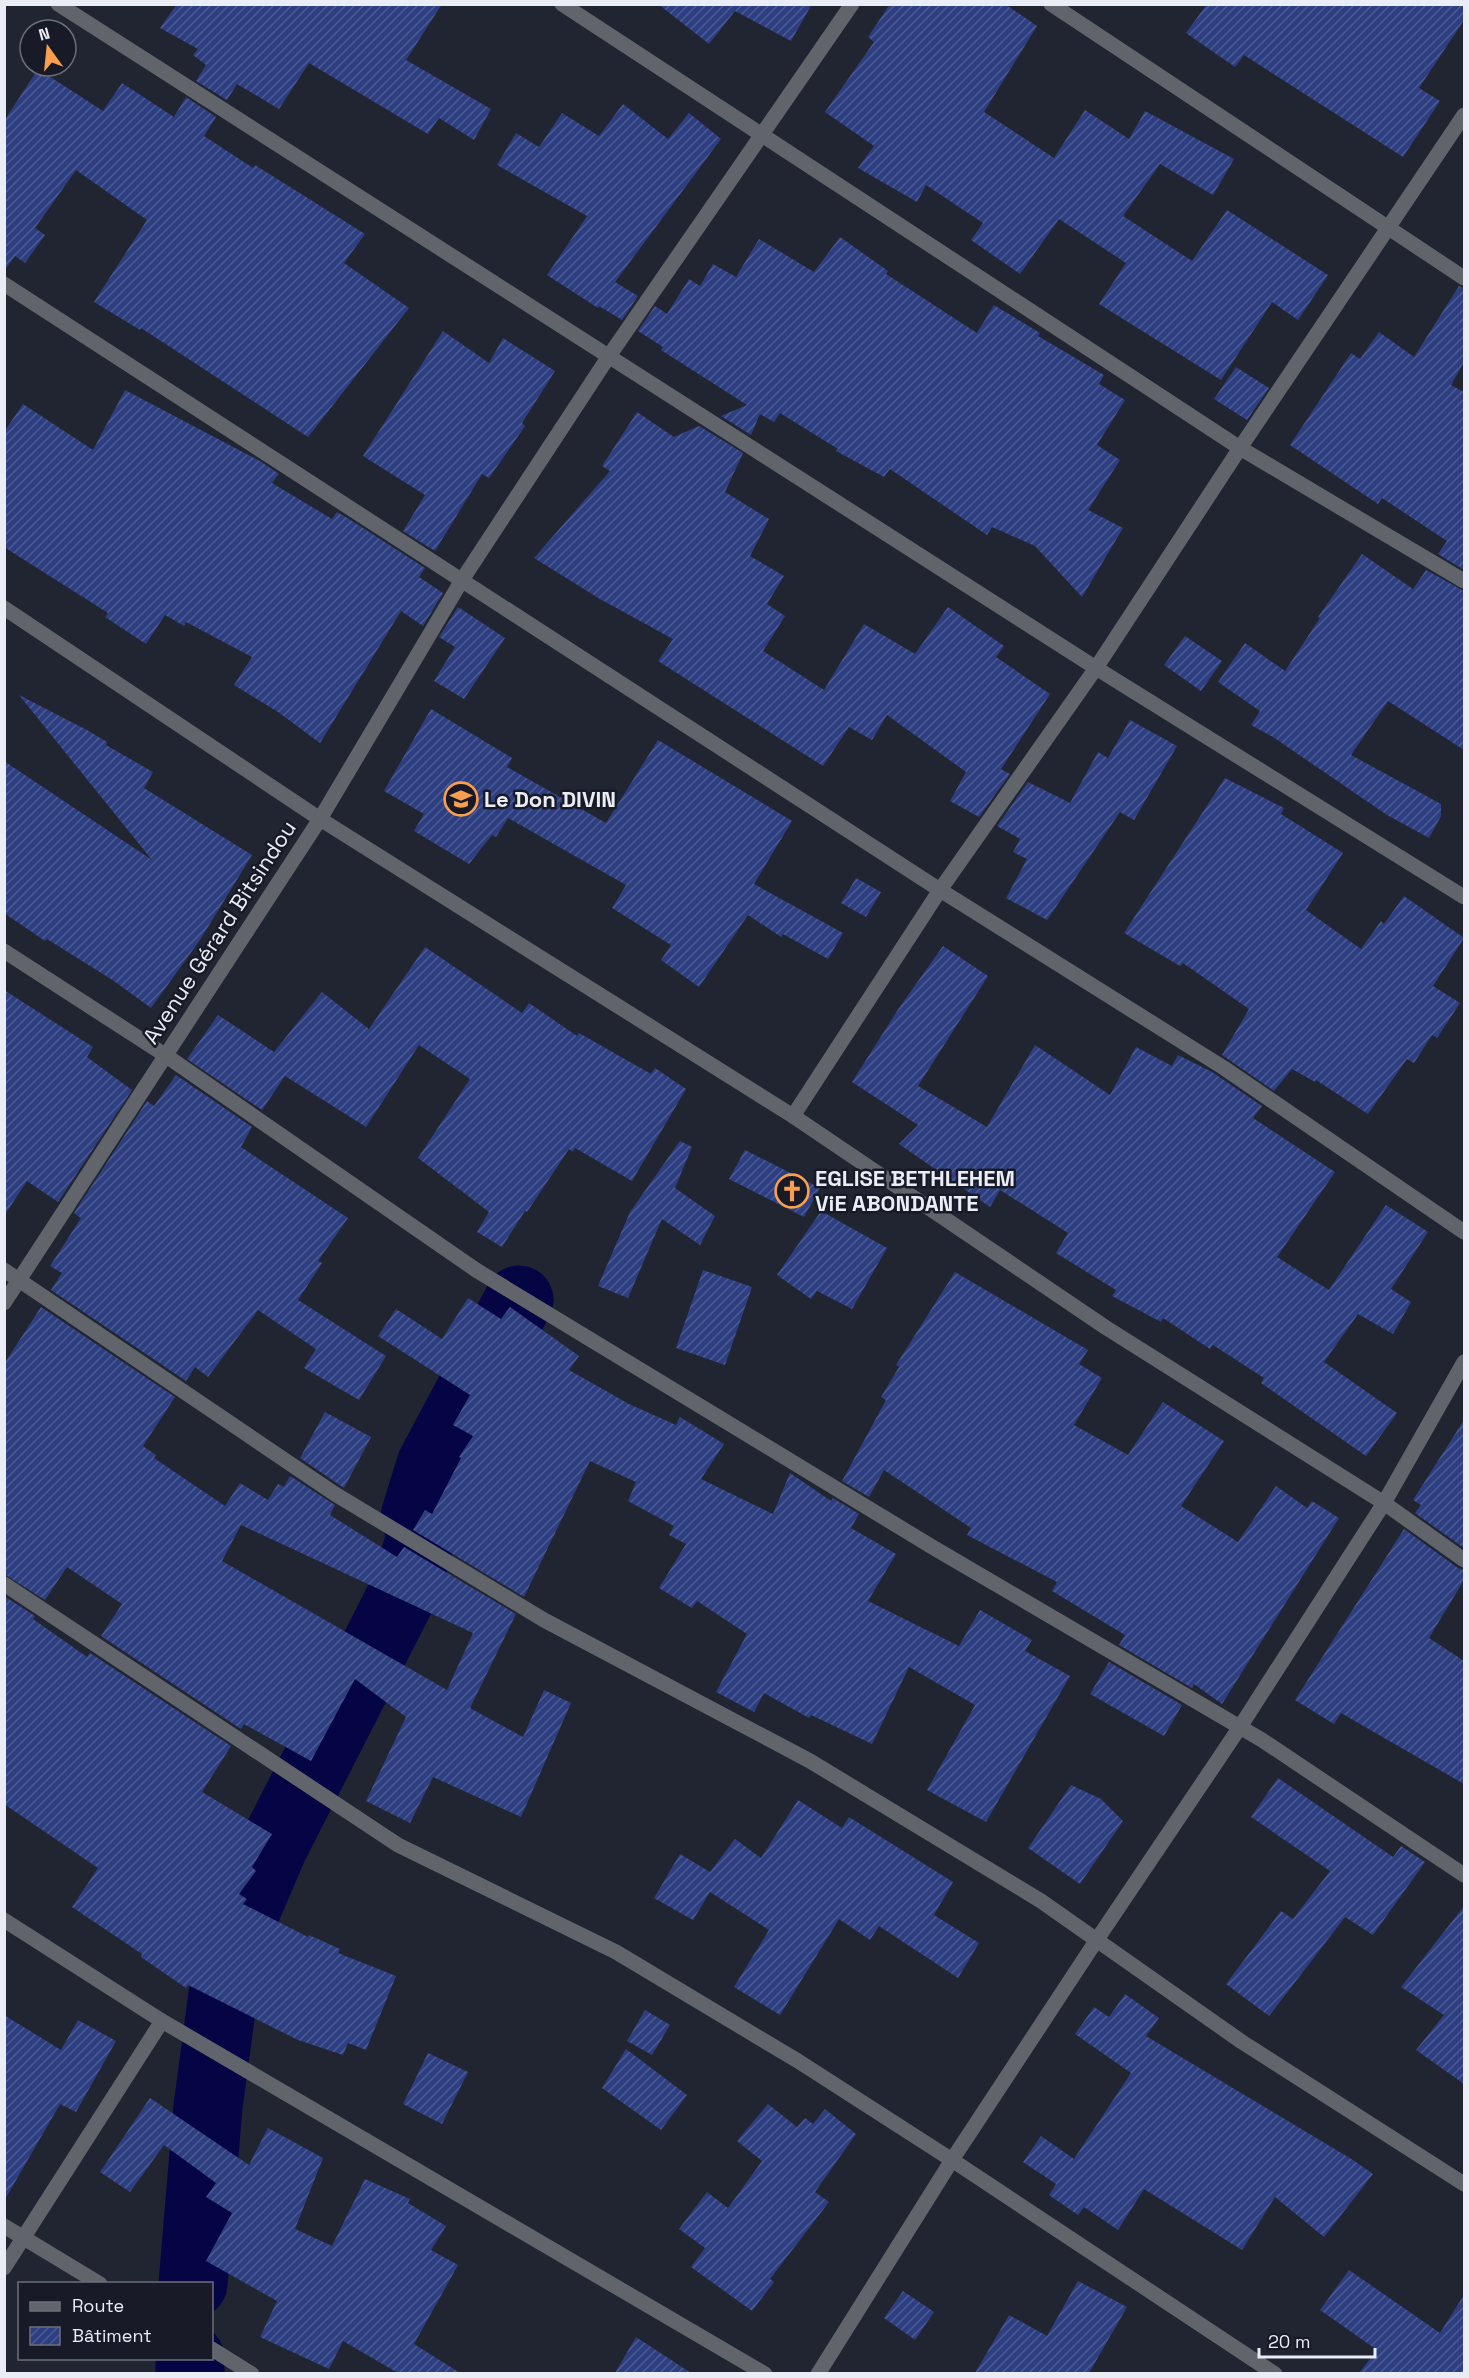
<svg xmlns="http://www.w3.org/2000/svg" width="1469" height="2378" font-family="'Space Grotesk',sans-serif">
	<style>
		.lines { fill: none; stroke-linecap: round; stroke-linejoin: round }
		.river { stroke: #050444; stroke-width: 69 }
		.building { fill: url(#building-hatch); fill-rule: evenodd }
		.minor { stroke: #61646a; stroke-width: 15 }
		.labels { text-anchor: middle; stroke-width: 5; stroke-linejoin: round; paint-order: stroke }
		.poi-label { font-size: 22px; font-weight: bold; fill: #eaedf5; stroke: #181b27; text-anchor: start }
		.street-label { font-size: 22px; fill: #eaedf5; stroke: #181b27 }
	</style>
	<defs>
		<pattern id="building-hatch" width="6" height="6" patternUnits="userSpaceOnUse" patternTransform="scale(1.5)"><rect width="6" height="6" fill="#2e3f81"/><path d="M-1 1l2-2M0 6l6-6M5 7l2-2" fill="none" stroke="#4c5b93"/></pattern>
	</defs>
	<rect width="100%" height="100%" fill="#212531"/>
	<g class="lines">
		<g class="river">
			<polyline points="193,2284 208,2107 229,1950 274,1845 405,1589 422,1534 415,1517 431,1465 519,1300"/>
			<polyline points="190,2374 190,2358"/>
		</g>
	</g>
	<g class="building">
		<polygon points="177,4 442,4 406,60 491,109 474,140 439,118 428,134 309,63 279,109 237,84 227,100 196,81 206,65 193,55 198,49 160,28"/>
		<polygon points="658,4 812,4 791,41 735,11 709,44"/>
		<polygon points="890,4 1005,4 1037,26 984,112 1054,158 1085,110 1129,139 1145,111 1234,159 1213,195 1160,164 1123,216 1192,261 1227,210 1328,275 1298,320 1272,302 1221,380 1099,304 1126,263 1059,219 1020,274 971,240 983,223 926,185 917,202 858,168 874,146 825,112 874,42 868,37"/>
		<polygon points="1207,4 1464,4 1464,20 1419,88 1440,101 1403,157 1244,55 1235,67 1186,33"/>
		<polygon points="38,69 103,111 122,83 174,117 186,97 216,117 204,136 253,168 255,165 365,234 344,263 409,308 308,437 141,328 140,330 94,302 147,220 76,170 35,228 45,235 25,263 15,256 4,271 4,121"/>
		<polygon points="623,104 668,139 689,113 721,139 615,282 638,296 622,320 599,306 598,308 547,275 587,216 497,165 516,133 539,147 562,113 599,136"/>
		<polygon points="840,237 888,271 886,274 977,333 994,305 1040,333 1038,336 1104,375 1099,384 1125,400 1097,445 1120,460 1088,510 1123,528 1082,597 1035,546 992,527 987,535 890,469 884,477 836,451 838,449 780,413 774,422 760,414 751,435 721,416 747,405 661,350 663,347 638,331 655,306 667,314 689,279 700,286 713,264 736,277 759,239 814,272"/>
		<polygon points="1459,286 1464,288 1464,362 1451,385 1464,392 1464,570 1438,554 1447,541 1382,498 1378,504 1290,445 1351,353 1360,359 1379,332 1414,357"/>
		<polygon points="443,331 489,363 503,338 555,371 522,423 525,426 489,478 482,474 435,551 403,531 425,495 363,456"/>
		<polygon points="1236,367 1269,388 1247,420 1214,399"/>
		<polygon points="125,390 260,461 279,474 272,483 332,519 337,512 349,519 425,568 419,577 443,593 423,626 401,611 320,743 278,712 234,685 252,657 186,622 184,626 165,615 146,644 105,617 108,613 4,547 4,432 23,404 93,450"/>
		<polygon points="637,412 674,437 699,426 743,453 725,492 769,519 750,556 784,576 767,604 785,616 763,651 824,690 864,624 915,654 948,607 1004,646 996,657 1050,694 1001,769 1010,774 979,817 950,801 966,772 887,715 872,740 849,727 823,766 658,661 673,639 600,599 534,558 610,471 602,466"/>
		<polygon points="1362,554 1413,589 1426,570 1464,591 1464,750 1388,701 1351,755 1441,804 1441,816 1429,838 1387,815 1273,737 1251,725 1260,711 1218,682 1245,643 1285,671 1320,618 1318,617"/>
		<polygon points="458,607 505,638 464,699 434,681 455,647 439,637"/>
		<polygon points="1185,636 1222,661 1201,691 1164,665"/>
		<polygon points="19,695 87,730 107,742 106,745 153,772 144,788 252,855 200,940 151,1008 114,981 47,939 45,941 4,913 4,761 152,860"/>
		<polygon points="431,709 512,758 507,767 606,823 658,740 792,821 754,884 843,933 828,959 783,934 781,937 748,915 699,987 661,960 671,945 612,908 626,885 508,818 496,837 492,835 469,864 414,831 424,814 384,791"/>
		<polygon points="1130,720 1177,746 1134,820 1120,812 1047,920 1006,898 1027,859 1013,852 1020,839 997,826 1028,782 1070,803 1098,752 1108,758"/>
		<polygon points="1225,778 1284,808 1281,814 1343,853 1306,910 1361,949 1381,921 1384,924 1404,896 1464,938 1433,986 1460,1003 1437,1038 1432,1035 1414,1063 1407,1059 1368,1114 1316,1080 1315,1082 1292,1069 1274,1091 1222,1055 1249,1009 1183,963 1180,966 1124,933"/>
		<polygon points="856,878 881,892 866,917 841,903"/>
		<polygon points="943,946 988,976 918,1086 987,1127 1035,1045 1110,1095 1136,1047 1172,1066 1178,1055 1212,1072 1262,1106 1253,1118 1335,1172 1277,1257 1329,1290 1386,1205 1428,1232 1391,1289 1411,1302 1393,1334 1358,1314 1324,1362 1397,1413 1366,1456 1261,1383 1264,1378 1213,1345 1210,1349 1163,1318 1161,1322 1112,1296 1116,1290 1056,1253 1068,1233 1000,1190 990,1207 899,1144 918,1125 852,1082 899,1008"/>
		<polygon points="425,947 522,1013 529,1003 577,1036 579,1033 651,1074 655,1068 686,1089 632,1181 575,1148 573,1152 569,1149 527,1212 525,1211 502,1247 477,1232 489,1212 418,1158 470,1079 419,1045 366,1127 285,1076 262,1110 187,1059 218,1015 274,1052 322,992 369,1029"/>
		<polygon points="4,990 93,1047 87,1057 132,1090 58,1202 27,1181 4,1216"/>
		<polygon points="176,1075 252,1127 241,1147 348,1218 318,1261 322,1263 298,1300 386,1356 359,1400 304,1368 316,1349 258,1310 208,1377 195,1367 186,1381 51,1290 62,1273 50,1266 81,1218 74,1213 147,1101 154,1106"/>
		<polygon points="680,1141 692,1147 675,1188 715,1216 700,1245 662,1219 628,1298 598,1286 630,1212"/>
		<polygon points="745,1150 820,1188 804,1217 729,1179"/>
		<polygon points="821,1211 887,1248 852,1309 817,1291 811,1299 777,1275"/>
		<polygon points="703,1270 752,1287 725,1365 676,1348"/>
		<polygon points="955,1272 1088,1350 1079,1364 1102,1378 1074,1425 1128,1455 1163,1402 1224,1441 1181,1506 1238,1542 1276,1486 1307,1508 1312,1501 1339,1518 1222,1704 1194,1684 1192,1688 1119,1645 1125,1635 1052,1591 1057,1582 967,1535 971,1528 884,1470 869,1497 842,1481 886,1400 881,1397 899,1367 896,1365"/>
		<polygon points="468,1298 501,1319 510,1307 579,1356 569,1370 629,1404 676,1425 680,1417 724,1444 701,1479 773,1514 790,1473 831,1501 833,1498 859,1514 851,1528 896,1554 868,1601 959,1646 980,1610 1032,1640 1025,1651 1070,1676 986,1822 927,1790 975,1705 909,1667 872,1744 811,1715 809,1718 764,1693 754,1712 716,1692 747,1634 697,1601 692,1608 659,1588 686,1544 669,1535 674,1526 628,1501 636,1482 590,1461 524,1597 413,1530 425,1510 432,1514 461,1458 459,1457 473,1436 453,1425 470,1395 378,1336 396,1309 442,1339"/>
		<path d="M 41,1307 L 175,1397 L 143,1446 L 156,1455 L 154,1458 L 225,1506 L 240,1483 L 268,1500 L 278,1484 L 284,1487 L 290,1476 L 335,1505 L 330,1515 L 397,1557 L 404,1547 L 516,1614 L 470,1708 L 523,1737 L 544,1690 L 571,1703 L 521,1817 L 433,1777 L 410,1823 L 366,1801 L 406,1717 L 355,1679 L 311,1761 L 244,1724 L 241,1729 L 101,1636 L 122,1604 L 67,1567 L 45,1600 L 4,1574 L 4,1364 ZM 241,1525 L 473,1633 L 447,1690 L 222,1561 Z"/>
		<polygon points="325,1412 371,1437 344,1488 300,1458"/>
		<polygon points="1464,1420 1464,1548 1415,1513 1421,1505 1413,1500"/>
		<polygon points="1404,1529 1458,1568 1464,1570 1464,1580 1429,1638 1464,1661 1464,1784 1341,1713 1334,1724 1295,1700"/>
		<polygon points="4,1596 35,1616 33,1619 87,1657 90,1653 231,1746 202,1792 272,1834 252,1867 256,1871 239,1894 247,1899 243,1904 308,1937 309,1935 340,1949 338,1953 396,1976 366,2050 348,2043 343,2055 298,2040 188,1985 186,1988 141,1957 142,1954 72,1907 98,1868 4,1804"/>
		<polygon points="1109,1662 1182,1705 1164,1736 1090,1694"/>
		<polygon points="1278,1778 1393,1857 1401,1846 1425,1862 1373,1935 1345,1917 1269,2016 1226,1984 1281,1911 1293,1919 1330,1871 1251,1817"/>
		<polygon points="1071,1785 1101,1799 1123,1821 1080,1884 1028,1848"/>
		<polygon points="798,1800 842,1828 849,1817 953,1882 934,1915 979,1943 958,1978 879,1926 870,1940 839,1919 780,2015 734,1987 769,1930 710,1892 693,1920 654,1898 680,1854 710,1872 735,1839 761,1858"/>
		<polygon points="1464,1906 1464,2084 1416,2050 1444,2015 1401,1987"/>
		<polygon points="1125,1994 1159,2018 1146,2036 1353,2160 1373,2174 1324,2237 1275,2197 1242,2250 1144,2189 1118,2230 1084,2207 1078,2215 1049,2195 1056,2184 1023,2162 1041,2136 1074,2159 1131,2073 1075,2034 1094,2007 1109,2017"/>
		<polygon points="645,2010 670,2025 652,2055 627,2041"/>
		<polygon points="4,2015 61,2050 78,2020 116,2041 76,2112 60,2104 4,2201"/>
		<polygon points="626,2049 687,2095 661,2130 602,2088"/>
		<polygon points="428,2053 468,2072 442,2124 403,2104"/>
		<polygon points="150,2098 249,2165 268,2128 323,2158 295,2229 332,2246 365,2179 410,2199 408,2203 446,2226 431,2250 458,2265 414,2344 460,2373 398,2373 343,2341 329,2369 260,2337 277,2301 206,2261 232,2213 206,2197 216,2183 164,2145 130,2192 100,2172"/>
		<polygon points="768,2104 797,2127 805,2118 813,2124 825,2109 856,2134 815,2192 829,2202 770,2279 774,2282 752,2311 691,2267 705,2248 679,2229 707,2192 728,2208 762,2161 737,2141"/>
		<polygon points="1349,2270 1440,2333 1464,2295 1464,2373 1359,2373 1377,2350 1320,2310"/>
		<polygon points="1078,2281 1127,2307 1089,2373 975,2373 1009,2315 1047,2336"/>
		<polygon points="903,2291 934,2312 915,2340 884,2318"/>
		<polygon points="636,2337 691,2373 615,2373"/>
	</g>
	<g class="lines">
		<g class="minor">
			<polyline points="58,4 1096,668 1464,897"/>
			<polyline points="562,4 1240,448 1464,581"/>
			<polyline points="1051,4 1464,278"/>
			<polyline points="4,284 940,890 1224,1068 1464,1232"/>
			<polyline points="4,608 320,819 793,1116 1105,1327 1384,1503 1464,1560"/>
			<polyline points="4,951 165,1055 476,1270 934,1548 1262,1740 1464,1875"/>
			<polyline points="793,1116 940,890 1096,668 1240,448 1464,115"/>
			<polyline points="4,1270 335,1494 544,1620 810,1761 1041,1901 1242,2042 1464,2184"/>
			<polyline points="4,1303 320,819 462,580 609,356 852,4"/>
			<polyline points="4,1584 398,1845 616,1952 798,2061 952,2160 1275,2374"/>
			<polyline points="4,1920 162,2021 765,2374"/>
			<polyline points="4,2226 100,2284"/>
			<polyline points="4,2268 162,2021"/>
			<polyline points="212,2349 252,2374"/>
			<polyline points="818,2374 952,2160 1096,1941 1240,1727 1384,1503 1464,1362"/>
		</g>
	</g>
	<defs>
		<symbol id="school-ring" viewBox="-11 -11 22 22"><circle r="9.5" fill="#181b27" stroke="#fa9f4f" stroke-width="1.5"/><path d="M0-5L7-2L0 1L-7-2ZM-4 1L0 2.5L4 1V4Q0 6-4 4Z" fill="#fa9f4f"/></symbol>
		<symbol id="church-ring" viewBox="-11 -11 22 22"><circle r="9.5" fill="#181b27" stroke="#fa9f4f" stroke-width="1.5"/><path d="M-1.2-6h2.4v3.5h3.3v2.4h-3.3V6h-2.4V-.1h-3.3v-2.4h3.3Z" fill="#fa9f4f"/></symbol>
	</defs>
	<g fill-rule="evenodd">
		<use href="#school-ring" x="442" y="780" width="38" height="38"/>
		<use href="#church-ring" x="773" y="1172" width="38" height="38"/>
	</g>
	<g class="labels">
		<g class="poi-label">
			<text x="484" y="807">Le Don DIVIN</text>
			<text x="815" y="1186">EGLISE BETHLEHEM<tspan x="815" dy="25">ViE ABONDANTE</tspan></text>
		</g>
		<g class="street-label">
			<text transform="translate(219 932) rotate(-57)" y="8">Avenue Gérard Bitsindou</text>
		</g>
	</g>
	<rect width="1469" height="2378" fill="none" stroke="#eaedf5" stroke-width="12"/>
	<rect x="18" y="2282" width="195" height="78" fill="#181b27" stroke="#6c6f79" stroke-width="1.5"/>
	<rect x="30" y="2302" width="30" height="9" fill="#61646a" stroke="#6c6f79" stroke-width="1.5"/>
	<text x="72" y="2312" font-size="18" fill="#eaedf5">Route</text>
	<rect x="30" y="2327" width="30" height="18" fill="url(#building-hatch)" stroke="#6c6f79" stroke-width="1.5"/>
	<text x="72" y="2342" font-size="18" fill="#eaedf5">Bâtiment</text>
	<g transform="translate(48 48) rotate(345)"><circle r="28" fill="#181b27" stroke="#6c6f79" stroke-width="1.5"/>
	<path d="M0-4.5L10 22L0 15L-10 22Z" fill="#fa9f4f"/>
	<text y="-9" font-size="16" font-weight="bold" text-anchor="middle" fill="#eaedf5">N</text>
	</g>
	<path d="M1259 2348v9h116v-9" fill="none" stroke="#eaedf5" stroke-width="3"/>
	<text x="1268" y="2348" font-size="18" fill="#eaedf5" stroke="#181b27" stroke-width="4.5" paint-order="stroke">20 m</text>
</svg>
